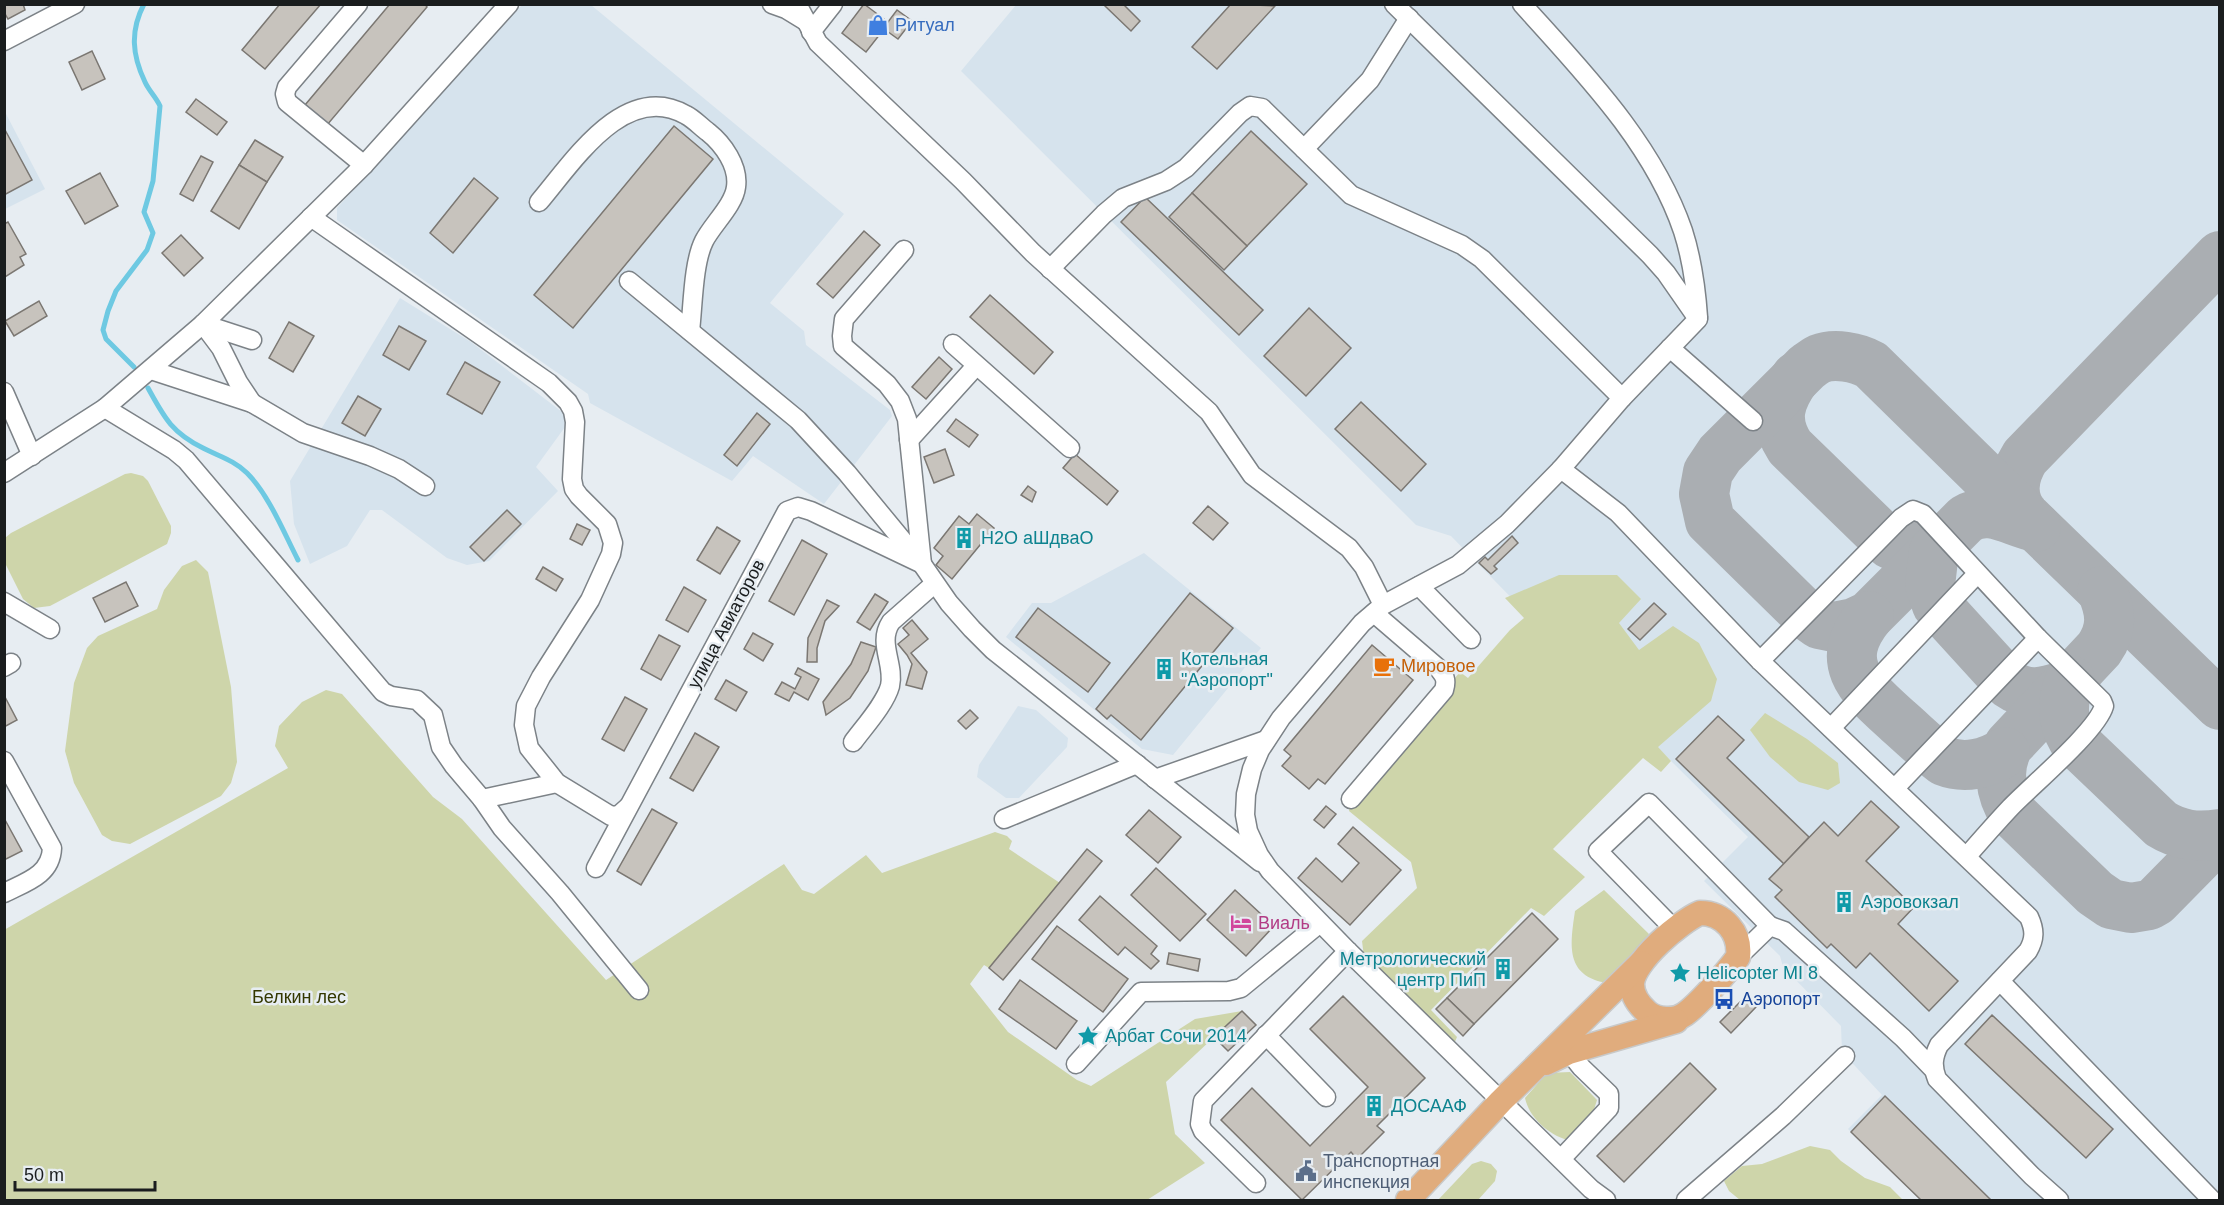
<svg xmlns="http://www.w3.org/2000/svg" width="2224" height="1205" font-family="Arial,sans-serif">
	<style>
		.built { fill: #d6e3ed }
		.green { fill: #ced5aa }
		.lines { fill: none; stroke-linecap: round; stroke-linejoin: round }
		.stream { stroke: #6ec9e2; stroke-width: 5 }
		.taxiway { stroke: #aaaeb2; stroke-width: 50 }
		.building { fill: #c7c3bd; stroke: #7b7772; stroke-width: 1.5 }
		.minor-casing { stroke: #7c8287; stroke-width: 21 }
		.major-casing { stroke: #c8c9c9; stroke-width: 27 }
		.minor { stroke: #fff; stroke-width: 18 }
		.major { stroke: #e0ac7d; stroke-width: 24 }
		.labels { text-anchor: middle; stroke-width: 5; stroke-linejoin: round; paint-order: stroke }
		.shop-label { font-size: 18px; fill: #366cbe; stroke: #e7edf2; text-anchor: start }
		.culture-label { font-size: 18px; fill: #0d838f; stroke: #e7edf2; text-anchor: start }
		.street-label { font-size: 18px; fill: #1a1d1e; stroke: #e7edf2 }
		.food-label { font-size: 18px; fill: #c56008; stroke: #e7edf2; text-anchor: start }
		.hotel-label { font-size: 18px; fill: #b23c85; stroke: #e7edf2; text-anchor: start }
		.park-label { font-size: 18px; fill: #343800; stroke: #e7edf2 }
		.transit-label { font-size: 18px; fill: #164399; stroke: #e7edf2; text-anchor: start }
		.service-label { font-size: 18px; fill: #4e5e75; stroke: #e7edf2; text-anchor: start }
	</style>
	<rect width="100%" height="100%" fill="#e7edf2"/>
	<g class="built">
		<polygon points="522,5 591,5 844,214 770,303 804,331 806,345 890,410 892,416 824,504 753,456 732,481 590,403 588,394 337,220 337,208"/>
		<polygon points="1016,5 2219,5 2219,1200 1921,1200 1848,1129 1882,1095 1842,1052 1841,1026 1783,967 1780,956 1704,881 1748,837 1671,761 1451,536 1416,525 961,71"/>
		<polygon points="4,110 45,189 5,209 4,209"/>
		<polygon points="400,298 471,342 566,415 565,427 536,467 558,491 489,561 467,565 447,558 382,510 370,510 347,546 310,564 294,524 290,481"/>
		<polygon points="1144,553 1261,648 1173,755 1142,749 1006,637 1032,603 1051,603"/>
		<polygon points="1018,706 1036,710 1068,738 1067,747 1019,798 1006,798 977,777 979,765"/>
	</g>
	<g class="green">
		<polygon points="131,473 143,476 148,481 171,526 171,533 167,544 50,606 34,608 23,599 5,563 5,538 11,533 125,474"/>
		<polygon points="196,560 208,572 231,687 237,762 231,783 221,796 130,844 112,841 102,835 74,783 65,751 74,683 87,648 98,636 157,609 164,590 182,566"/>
		<polygon points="1559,575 1617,575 1641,599 1619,623 1639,650 1673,626 1699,643 1717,679 1711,701 1658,747 1671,761 1661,772 1643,758 1553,849 1585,877 1544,916 1531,908 1431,1010 1457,1037 1454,1044 1364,957 1362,941 1417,888 1411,862 1349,811 1351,799 1460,672 1468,678 1510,630 1524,618 1505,598"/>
		<polygon points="326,690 342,694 433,797 462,819 606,980 784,864 802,890 814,894 866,855 882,873 995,832 1007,836 1012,841 1009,849 1060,883 989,968 984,965 970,984 1008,1032 1077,1080 1091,1086 1195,1019 1242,1011 1166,1082 1175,1134 1205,1163 1147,1200 5,1200 4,930 288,768 275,746 279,726 302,702"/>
		<polygon points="1765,713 1807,739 1838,763 1840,783 1828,790 1799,782 1770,757 1750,730"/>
		<path d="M 1604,890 L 1649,934 L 1644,947 L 1607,983 C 1565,976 1570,945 1575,911 Z"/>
		<path d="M 1570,1072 L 1597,1100 L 1592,1116 L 1568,1140 C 1548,1135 1529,1117 1525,1098 L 1547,1073 Z"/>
		<polygon points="1810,1146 1830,1150 1841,1161 1865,1178 1890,1187 1903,1200 1740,1200 1729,1191 1724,1181 1742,1166 1762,1164"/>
		<polygon points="1481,1161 1491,1164 1497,1171 1495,1181 1478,1200 1438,1200 1472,1164"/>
	</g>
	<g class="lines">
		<g class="stream">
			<path d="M 134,367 L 106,339 L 103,330 L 108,311 L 116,291 L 147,250 L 153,233 L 144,212 L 153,181 L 160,106 C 156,97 149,91 145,82 C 132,55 130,31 144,4"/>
			<path d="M 148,388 C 164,417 171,432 203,448 C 218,456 234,460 247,473 C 269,495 284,533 298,560"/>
		</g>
		<g class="taxiway">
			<path d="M 2220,256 L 2025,457 C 2013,476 2009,499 2026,517 L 2220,705"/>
			<path d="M 1796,377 C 1779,401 1773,421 1790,447 L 1890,544 C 1909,551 1927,546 1946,539"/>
			<path d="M 2019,510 L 1871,365 C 1857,357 1834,353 1819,359 C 1815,361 1810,365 1807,367 L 1720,454 L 1708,472 L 1704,494 L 1710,521 L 1805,614 L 1819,624 L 1834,627 L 1854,623 L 1869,616 L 1966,519 C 1990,504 2011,522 2036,527"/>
			<path d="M 1934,551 L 1930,585 L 1937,605 L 2009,684 C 2027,697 2044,692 2064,686"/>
			<path d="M 2102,591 C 2111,612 2113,629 2099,649 L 2009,745 C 1996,768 2000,793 2014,815 L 2095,893 L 2111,904 L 2131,908 L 2149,905 L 2156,901 L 2220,836"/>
			<path d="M 1869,616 C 1831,664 1863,689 1898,721 C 1913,734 1928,749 1944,761 C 1964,769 1987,764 2005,752"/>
			<path d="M 2070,680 C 2062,701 2061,720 2073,740 L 2161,824 C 2180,836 2198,837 2220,834"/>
		</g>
	</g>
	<g class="building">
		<polygon points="4,4 23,4 25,10 8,19 4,12"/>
		<polygon points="280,4 321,4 265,69 242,50"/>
		<polygon points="390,4 425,4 427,7 327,125 305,105"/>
		<polygon points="864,4 888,22 897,10 912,21 898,39 884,29 866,52 842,33"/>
		<polygon points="1107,4 1123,4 1140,21 1131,31 1105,6"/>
		<polygon points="1231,4 1275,6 1217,69 1192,47"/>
		<polygon points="92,51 105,79 82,90 69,62"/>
		<polygon points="196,99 227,122 217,135 186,112"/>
		<polygon points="674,126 713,159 573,328 534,295"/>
		<polygon points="4,128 32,180 4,195"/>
		<polygon points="1251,131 1307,184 1247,246 1192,193"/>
		<polygon points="255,140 283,157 267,182 239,165"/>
		<polygon points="201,156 213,162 193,201 180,194"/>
		<polygon points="239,165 267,182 239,229 211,211"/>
		<polygon points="100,173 118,206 85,224 66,191"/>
		<polygon points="474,178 498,198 453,253 430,233"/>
		<polygon points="1192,193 1247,246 1224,270 1169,217"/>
		<polygon points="1145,197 1263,310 1239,335 1121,222"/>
		<polygon points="8,222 26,254 20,257 24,265 5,277 4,224"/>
		<polygon points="864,231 880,245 833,298 817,284"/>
		<polygon points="181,235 203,258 184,276 162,253"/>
		<polygon points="990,295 1053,352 1034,374 970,317"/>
		<polygon points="39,301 47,316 14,336 5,321"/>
		<polygon points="1309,308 1351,348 1306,396 1264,356"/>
		<polygon points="289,322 314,336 293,372 269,358"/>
		<polygon points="399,326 426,341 409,370 383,355"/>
		<polygon points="939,357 952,369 926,399 912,387"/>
		<polygon points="465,362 500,382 482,414 447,394"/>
		<polygon points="358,396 381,409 365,436 342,423"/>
		<polygon points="1361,402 1426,464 1401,491 1335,429"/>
		<polygon points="757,413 770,424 737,466 724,455"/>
		<polygon points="956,419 978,435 969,447 947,431"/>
		<polygon points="945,449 954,475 934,483 924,457"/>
		<polygon points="1075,454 1118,491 1107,505 1063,468"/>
		<polygon points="1028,486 1036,492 1032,502 1021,495"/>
		<polygon points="1208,506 1228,523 1213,540 1193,523"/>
		<polygon points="507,510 521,524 484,561 470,547"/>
		<polygon points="977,514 994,528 952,579 936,565 943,556 934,548 959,516 969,524"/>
		<polygon points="577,524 590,530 582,545 570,539"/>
		<polygon points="717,527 740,541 720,574 697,560"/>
		<polygon points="1512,536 1518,543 1494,566 1497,569 1491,574 1479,563 1485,557 1488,560"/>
		<polygon points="802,540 827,554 794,615 769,601"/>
		<polygon points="543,567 563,579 556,591 536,579"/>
		<polygon points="126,582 138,606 105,622 93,598"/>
		<polygon points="684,587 706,600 688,632 666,620"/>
		<polygon points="1190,593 1233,628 1141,740 1111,715 1107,719 1096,709"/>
		<polygon points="875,594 888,602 870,630 857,622"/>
		<polygon points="827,600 839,606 825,621 817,648 817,662 807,662 808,638"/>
		<polygon points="1654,603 1666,614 1640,640 1628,629"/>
		<polygon points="1038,608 1110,663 1088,692 1016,637"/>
		<polygon points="912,620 928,639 911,653 927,672 922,689 906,685 912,664 907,655 898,644 909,635 903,628"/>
		<polygon points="753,633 773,644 763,661 744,649"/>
		<polygon points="659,635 680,646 661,680 641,669"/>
		<polygon points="861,642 876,647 868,671 850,698 826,715 823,702 851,664"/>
		<polygon points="1372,645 1413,680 1325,784 1318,779 1309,789 1282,766 1291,756 1284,750"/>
		<polygon points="798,668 819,679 808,700 794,692 789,701 775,694 782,682 795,689 801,677 795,674"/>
		<polygon points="726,680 747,692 736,711 715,699"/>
		<polygon points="5,697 17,720 4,727 4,698"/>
		<polygon points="625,697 647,709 624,751 602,739"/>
		<polygon points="970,710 978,718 966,729 958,721"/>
		<polygon points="1718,716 1744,740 1727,758 1809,837 1784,864 1676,759"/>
		<polygon points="695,733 719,747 693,791 670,778"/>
		<polygon points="1871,801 1899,827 1866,861 1914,907 1898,924 1958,981 1929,1011 1870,953 1856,968 1831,944 1827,948 1775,897 1782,890 1769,879 1824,822 1838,836"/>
		<polygon points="1326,806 1336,814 1324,828 1314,820"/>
		<polygon points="652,809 677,823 641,885 617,871"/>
		<polygon points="1149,810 1181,837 1158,863 1126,835"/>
		<polygon points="4,818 22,851 4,860"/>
		<polygon points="1353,827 1401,870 1350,925 1298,878 1316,858 1342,882 1359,863 1338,844"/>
		<polygon points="1087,849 1102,861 1003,980 989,968"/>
		<polygon points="1156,868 1206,914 1180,941 1131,895"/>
		<polygon points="1235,890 1274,926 1246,956 1207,920"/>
		<polygon points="1100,896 1157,946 1151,954 1159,961 1151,969 1125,947 1118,955 1079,920"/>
		<polygon points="1532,913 1558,939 1474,1024 1447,998"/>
		<polygon points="1057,926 1128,979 1103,1012 1032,959"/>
		<polygon points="1169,953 1200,959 1198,971 1167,964"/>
		<polygon points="1020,980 1077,1021 1056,1049 999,1009"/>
		<polygon points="1747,995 1757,1006 1731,1033 1720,1022"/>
		<polygon points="1343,996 1425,1078 1377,1126 1384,1132 1357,1159 1351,1152 1302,1200 1221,1120 1252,1088 1310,1146 1368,1087 1310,1029"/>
		<polygon points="1447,998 1474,1024 1463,1036 1436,1009"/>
		<polygon points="1242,1011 1256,1025 1228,1051 1214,1037"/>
		<polygon points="1992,1015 2113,1129 2086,1158 1965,1044"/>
		<polygon points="1690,1063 1716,1089 1624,1182 1597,1156"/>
		<polygon points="1885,1096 1991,1200 1921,1200 1851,1132"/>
	</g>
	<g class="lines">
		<defs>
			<g id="minor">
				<polyline points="358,4 287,87 285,94 287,102 364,165"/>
				<polyline points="772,4 786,9 804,20"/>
				<polyline points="797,4 818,43 963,181 1033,253 1209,412 1252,475 1349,548 1364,567 1383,605"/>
				<polyline points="1394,4 1650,255 1666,273 1698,319 1622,398 1561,469 1507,524 1458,565 1383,605 1362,623 1281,718 1260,750 1252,769 1246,794 1245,815 1248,831 1259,855 1270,871 1348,951 1591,1189 1606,1200"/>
				<path d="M 1522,4 C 1583,72 1653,143 1683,231 C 1692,259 1696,288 1698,317"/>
				<polyline points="811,32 833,4"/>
				<polyline points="4,41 75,4"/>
				<polyline points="1304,149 1370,80 1409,18"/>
				<path d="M 539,202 C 573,162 625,80 686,115 C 694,119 701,127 708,132 C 723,144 739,166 736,187 C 734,205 712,225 704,241 C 693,263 693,306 690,331"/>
				<polyline points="311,217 549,383 568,402 573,411 575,422 572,479 574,489 579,496 607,524 613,543 611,554 590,600 541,677 526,706 524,725 529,748 557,783 611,816 619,815 628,807"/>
				<polyline points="904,250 844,319 842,336 843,346 887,384 900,401 907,419 922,564"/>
				<polyline points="1050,269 1104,214 1123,198 1166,181 1186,168 1240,113 1250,106 1262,108 1351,195 1462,245 1482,259 1622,398"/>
				<polyline points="629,281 798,420 847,473 922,564 949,603 972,629 993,650 1260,862"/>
				<polyline points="203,324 221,348 238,382 252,403"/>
				<polyline points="203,324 252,340"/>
				<polyline points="953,344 1070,448"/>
				<polyline points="1670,348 1753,421"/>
				<polyline points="151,370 252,403 303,433 370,456 399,469 425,486"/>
				<polyline points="4,392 32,456"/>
				<polyline points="105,408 174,450 186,460 383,692 391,696 417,700 433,715 441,747 454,766 482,799 502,828 560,893 639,990"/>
				<polyline points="909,440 976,366"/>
				<path d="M 1561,469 L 1618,513 L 1760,661 L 2029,917 C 2035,930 2035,939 2028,951 L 1939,1045 C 1933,1057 1932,1066 1937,1079 L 2032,1176 L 2059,1200"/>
				<polyline points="4,473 105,408 203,324 364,165 509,4"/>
				<polyline points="1419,586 1471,639"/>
				<polyline points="4,602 50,629"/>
				<path d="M 1760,661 L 1901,518 L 1913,510 L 1923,514 L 2038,638 L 2102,701 L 2104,706 C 2097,731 2031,786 2010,808 C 1995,824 1981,840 1967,856"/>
				<polyline points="4,667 11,663"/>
				<polyline points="1831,728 1977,574"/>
				<path d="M 853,742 C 864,727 885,704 890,686 C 895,664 877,643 891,622 L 934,584"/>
				<path d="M 4,761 L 52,848 C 51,875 26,882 4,893"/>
				<polyline points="1155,779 1266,740"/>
				<polyline points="1895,788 2038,638"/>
				<polyline points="482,799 557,783"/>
				<path d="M 1351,799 L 1444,690 C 1447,680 1445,676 1438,668 L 1374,613"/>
				<polyline points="1004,819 1137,764"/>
				<polyline points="596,868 787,511 798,507 811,511 918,562"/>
				<polyline points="1674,929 1598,851 1649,803 1770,926"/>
				<polyline points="1738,957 1770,926 1784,931 1903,1038 1933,1069"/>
				<polyline points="2000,981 2212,1200"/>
				<polyline points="1266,1035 1326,1097"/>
				<polyline points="1076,1064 1141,992 1229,991 1241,988 1320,923"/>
				<polyline points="1561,1159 1609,1108 1609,1094 1581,1067 1569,1052"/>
				<polyline points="1256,1183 1203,1131 1200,1124 1203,1101 1348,951"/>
				<polyline points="1686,1200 1783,1116 1845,1056"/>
			</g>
			<g id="major">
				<path d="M 1700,913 C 1724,913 1741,933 1738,957 C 1728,971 1699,1004 1685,1014 C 1674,1022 1656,1020 1647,1012 C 1639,1005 1632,995 1632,984 C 1633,961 1681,921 1700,913 Z"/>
				<polyline points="1546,1063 1569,1052 1676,1021"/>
				<polyline points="1408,1200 1501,1101 1641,963"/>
			</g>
		</defs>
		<use href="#minor" class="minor-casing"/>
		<use href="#major" class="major-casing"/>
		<use href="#minor" class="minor"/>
		<use href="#major" class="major"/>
	</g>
	<defs>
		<symbol id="shop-bare" viewBox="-9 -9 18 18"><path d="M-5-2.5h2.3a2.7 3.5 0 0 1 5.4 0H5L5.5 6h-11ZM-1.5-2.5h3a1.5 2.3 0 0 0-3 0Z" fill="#3f7fe0" stroke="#e7edf2" stroke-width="2.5" paint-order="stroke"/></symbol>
		<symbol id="building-bare" viewBox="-9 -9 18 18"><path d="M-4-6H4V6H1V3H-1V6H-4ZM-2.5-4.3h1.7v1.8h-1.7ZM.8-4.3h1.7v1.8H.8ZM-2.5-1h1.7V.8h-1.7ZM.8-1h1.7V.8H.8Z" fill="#0f9aa8" stroke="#e7edf2" stroke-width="2.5" paint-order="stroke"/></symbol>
		<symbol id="cafe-bare" viewBox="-9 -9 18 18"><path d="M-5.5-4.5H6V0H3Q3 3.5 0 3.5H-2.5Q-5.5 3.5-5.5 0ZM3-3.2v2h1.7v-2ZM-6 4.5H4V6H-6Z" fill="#e8710a" stroke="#e7edf2" stroke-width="2.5" paint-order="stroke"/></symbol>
		<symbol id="hotel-bare" viewBox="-9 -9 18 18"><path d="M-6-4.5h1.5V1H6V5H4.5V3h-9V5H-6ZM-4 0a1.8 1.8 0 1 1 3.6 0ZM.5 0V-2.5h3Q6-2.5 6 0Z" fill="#d1479c" stroke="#e7edf2" stroke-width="2.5" paint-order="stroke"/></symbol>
		<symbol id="sight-bare" viewBox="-9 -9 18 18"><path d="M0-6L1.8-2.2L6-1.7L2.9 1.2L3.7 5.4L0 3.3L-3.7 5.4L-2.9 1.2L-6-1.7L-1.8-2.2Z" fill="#0f9aa8" stroke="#e7edf2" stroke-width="2.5" paint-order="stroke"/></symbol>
		<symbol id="bus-bare" viewBox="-9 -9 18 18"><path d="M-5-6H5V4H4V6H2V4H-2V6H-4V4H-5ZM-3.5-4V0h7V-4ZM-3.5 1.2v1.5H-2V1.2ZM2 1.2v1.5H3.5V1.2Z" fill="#1a4fb4" stroke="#e7edf2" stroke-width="2.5" paint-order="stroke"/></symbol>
		<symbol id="civic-bare" viewBox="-9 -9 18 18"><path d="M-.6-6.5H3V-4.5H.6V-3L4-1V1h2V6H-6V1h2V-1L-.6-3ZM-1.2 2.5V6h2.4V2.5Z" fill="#5c6f8a" stroke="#e7edf2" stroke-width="2.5" paint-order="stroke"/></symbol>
	</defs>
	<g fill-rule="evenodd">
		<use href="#shop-bare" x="863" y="10" width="30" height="30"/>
		<use href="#building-bare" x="949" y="523" width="30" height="30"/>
		<use href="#cafe-bare" x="1369" y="651" width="30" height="30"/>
		<use href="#building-bare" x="1149" y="654" width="30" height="30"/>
		<use href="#building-bare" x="1829" y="887" width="30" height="30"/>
		<use href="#hotel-bare" x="1226" y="908" width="30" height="30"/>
		<use href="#building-bare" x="1488" y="954" width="30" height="30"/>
		<use href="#sight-bare" x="1665" y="958" width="30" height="30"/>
		<use href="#bus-bare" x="1709" y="984" width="30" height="30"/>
		<use href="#sight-bare" x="1073" y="1021" width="30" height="30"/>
		<use href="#building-bare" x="1359" y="1091" width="30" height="30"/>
		<use href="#civic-bare" x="1291" y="1156" width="30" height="30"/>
	</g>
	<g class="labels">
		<g class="shop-label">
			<text x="895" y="31">Ритуал</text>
		</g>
		<g class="culture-label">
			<text x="981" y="544">H2O аШдваО</text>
			<text x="1181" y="665">Котельная<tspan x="1181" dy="21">"Аэропорт"</tspan></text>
			<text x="1861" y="908">Аэровокзал</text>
			<text x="1486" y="965" text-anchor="end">Метрологический<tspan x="1486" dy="21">центр ПиП</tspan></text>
			<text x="1697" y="979">Helicopter MI 8</text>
			<text x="1105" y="1042">Арбат Сочи 2014</text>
			<text x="1391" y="1112">ДОСААФ</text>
		</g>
		<g class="street-label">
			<text transform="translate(726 624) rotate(-62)" y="6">улица Авиаторов</text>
		</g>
		<g class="food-label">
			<text x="1401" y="672">Мировое</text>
		</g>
		<g class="hotel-label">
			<text x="1258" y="929">Виаль</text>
		</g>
		<g class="park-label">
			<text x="299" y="1003">Белкин лес</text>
		</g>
		<g class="transit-label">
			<text x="1741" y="1005">Аэропорт</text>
		</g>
		<g class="service-label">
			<text x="1323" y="1167">Транспортная<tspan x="1323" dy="21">инспекция</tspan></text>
		</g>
	</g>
	<rect width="2224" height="1205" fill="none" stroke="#1a1d1e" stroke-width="12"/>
	<path d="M15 1181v9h140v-9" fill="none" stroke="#1a1d1e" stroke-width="3"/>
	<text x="24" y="1181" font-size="18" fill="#1a1d1e" stroke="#e7edf2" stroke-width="4.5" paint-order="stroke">50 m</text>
</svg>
